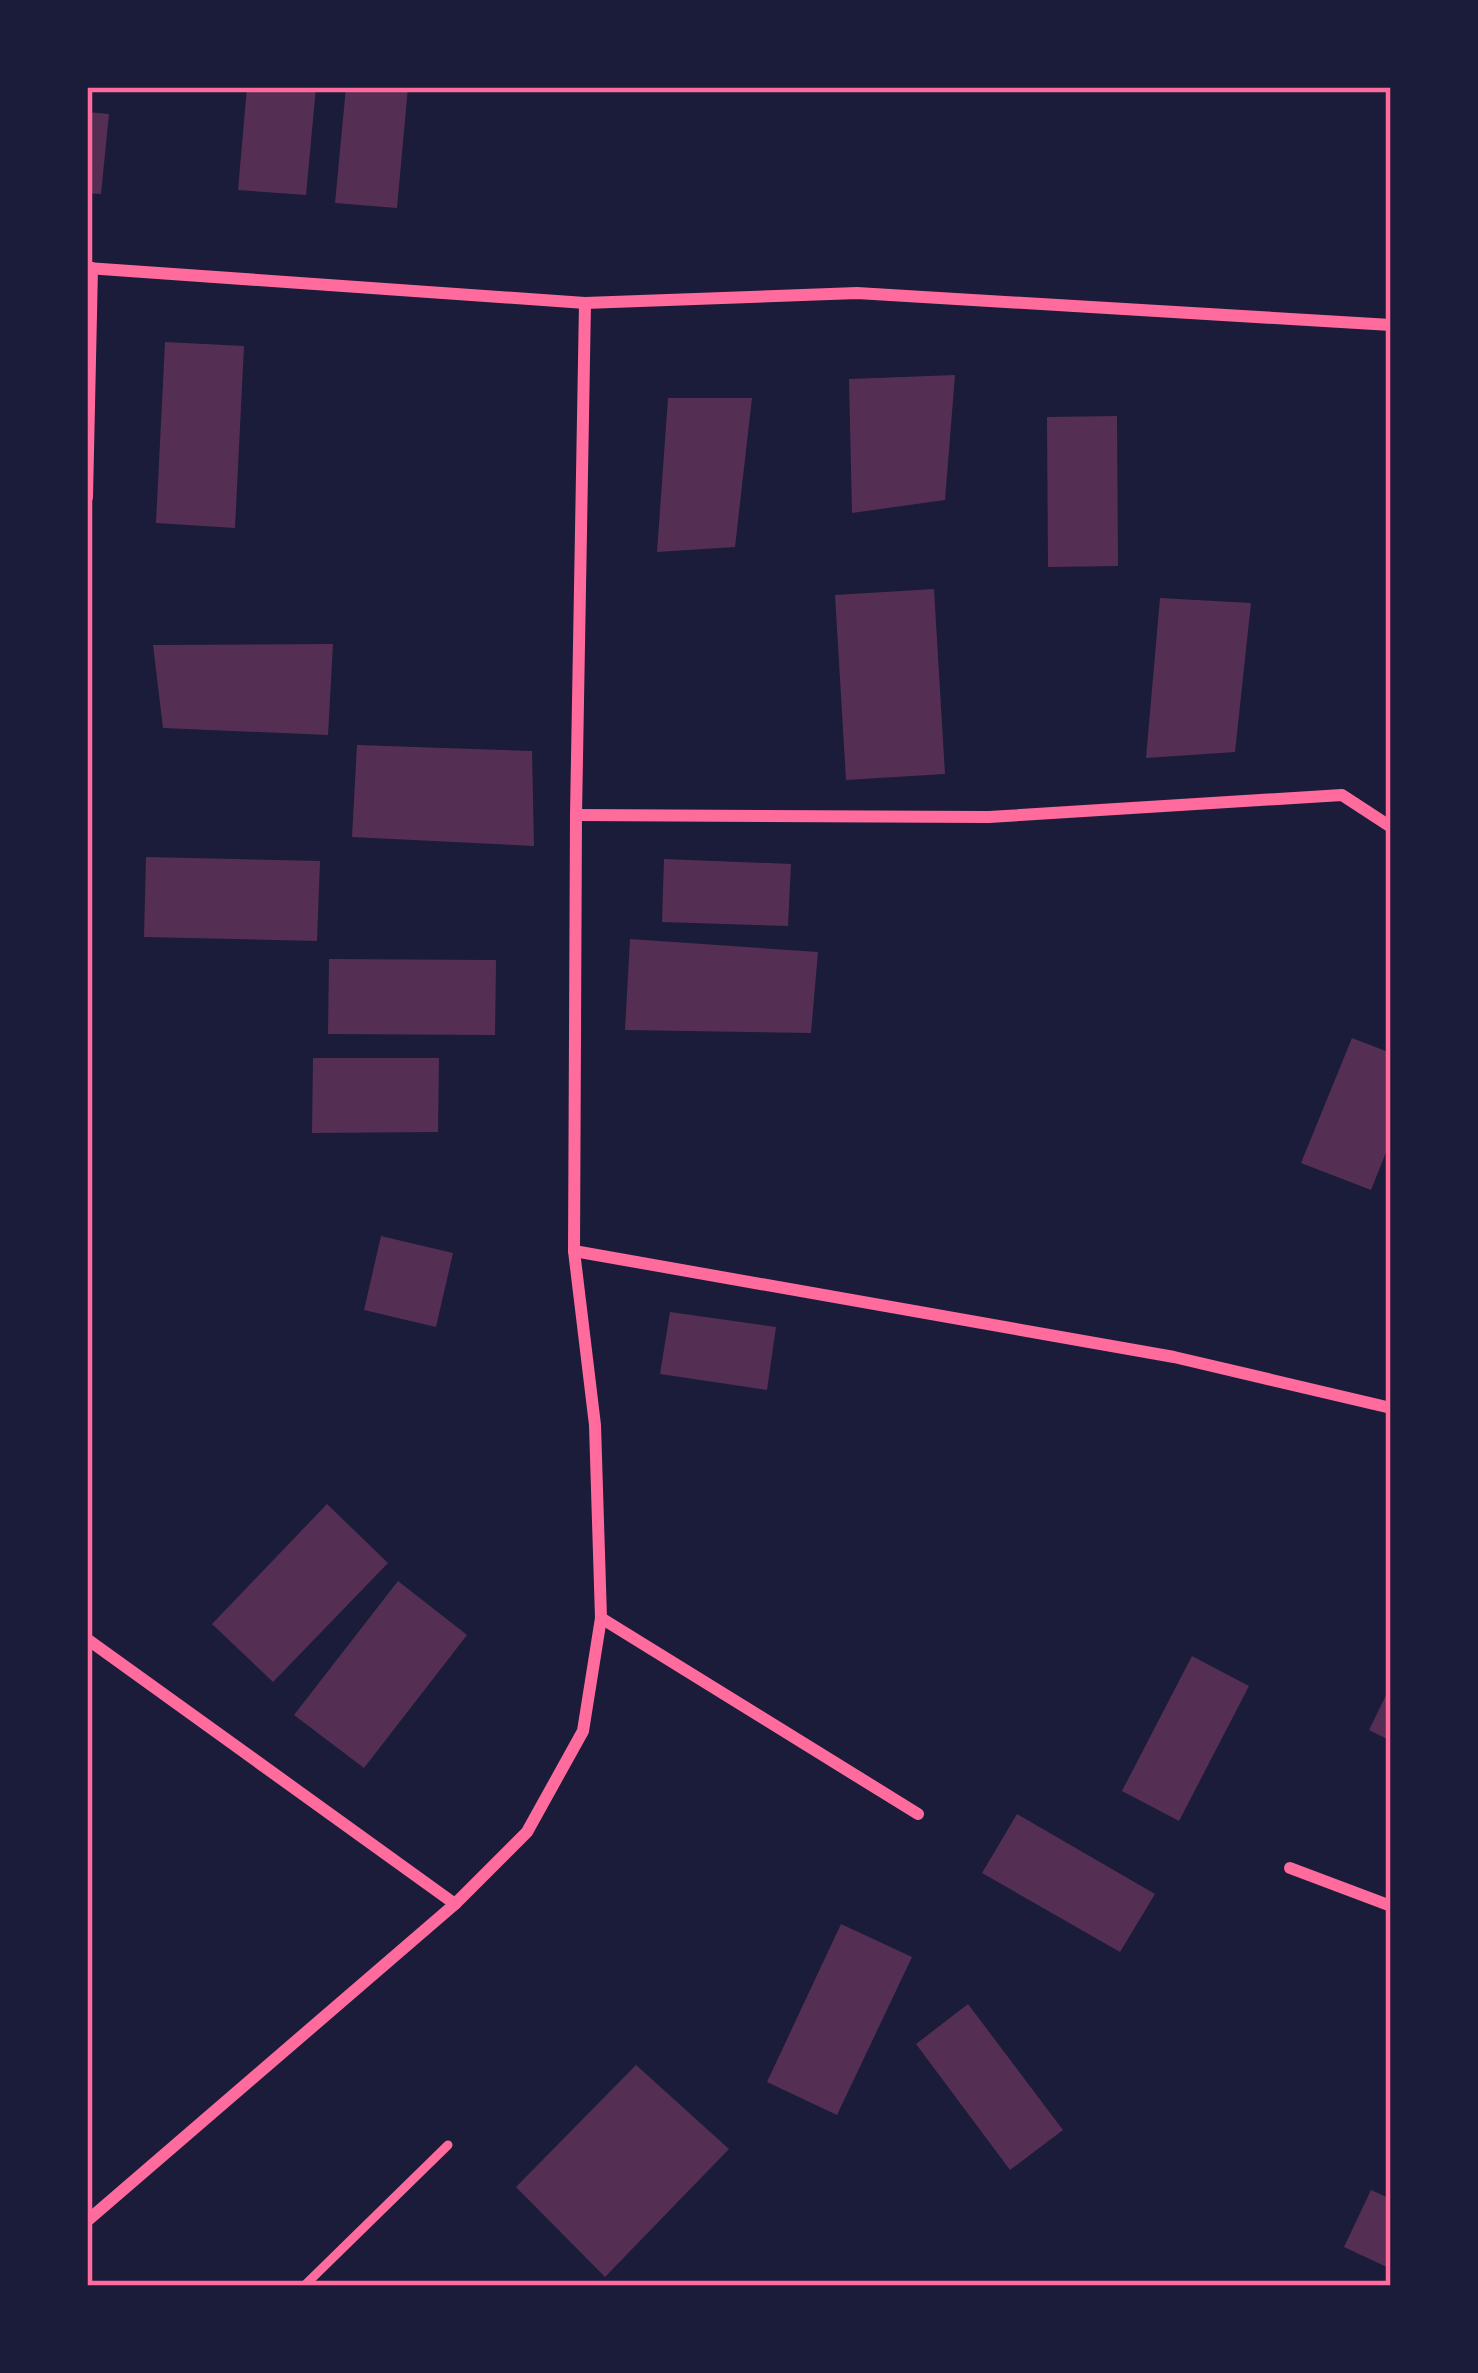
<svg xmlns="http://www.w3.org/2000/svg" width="1478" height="2373" font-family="Roboto,sans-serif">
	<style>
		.building { fill: #542f53 }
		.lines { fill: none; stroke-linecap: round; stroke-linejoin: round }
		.service { stroke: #ff6b9d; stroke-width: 9 }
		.minor { stroke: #ff6b9d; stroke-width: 12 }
		.neatline { fill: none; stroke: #ff6b9d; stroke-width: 4.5 }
	</style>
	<rect width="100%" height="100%" fill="#1b1b3a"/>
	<g class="building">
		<polygon points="247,87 316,87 306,195 238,190"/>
		<polygon points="346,87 408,87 397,208 335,203"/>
		<polygon points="87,112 109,114 101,194 87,193"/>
		<polygon points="165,342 244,346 235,528 156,523"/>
		<polygon points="955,375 945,500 852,513 849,379"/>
		<polygon points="668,398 752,398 735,547 657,552"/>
		<polygon points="1117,416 1118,566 1048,567 1047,417"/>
		<polygon points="934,589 945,774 846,780 835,595"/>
		<polygon points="1160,598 1251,603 1235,752 1146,758"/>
		<polygon points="333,644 328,735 163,728 153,645"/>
		<polygon points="357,745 532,751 534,846 352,837"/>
		<polygon points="146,857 320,861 317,941 144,937"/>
		<polygon points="664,859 791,864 788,926 662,922"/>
		<polygon points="630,939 818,952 811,1033 625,1030"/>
		<polygon points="329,959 496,960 495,1035 328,1034"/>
		<polygon points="1352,1038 1391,1053 1391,1140 1371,1190 1301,1163"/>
		<polygon points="313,1058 439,1058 438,1132 312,1133"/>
		<polygon points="381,1236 453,1253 436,1327 364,1310"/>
		<polygon points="670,1312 776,1327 767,1390 660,1374"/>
		<polygon points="327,1504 388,1563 273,1682 212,1624"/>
		<polygon points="398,1581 467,1635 364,1768 294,1715"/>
		<polygon points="1192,1656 1249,1686 1179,1821 1122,1791"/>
		<polygon points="1391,1685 1391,1741 1369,1730"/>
		<polygon points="1017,1814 1155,1894 1120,1952 982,1873"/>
		<polygon points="841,1924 912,1957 837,2115 767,2082"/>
		<polygon points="968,2004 1063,2130 1010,2170 916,2044"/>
		<polygon points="636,2065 729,2149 605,2277 516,2187"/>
		<polygon points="1371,2190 1391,2199 1391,2269 1344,2247"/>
	</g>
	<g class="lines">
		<polyline class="service" points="304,2286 448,2145"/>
		<g class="minor">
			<polyline points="87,268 585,303 857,293 1391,325"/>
			<polyline points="87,497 92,268"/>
			<polyline points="576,815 989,817 1342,795 1391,827"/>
			<polyline points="574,1251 1174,1357 1391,1408"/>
			<polyline points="601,1618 918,1814"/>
			<polyline points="87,1639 455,1904"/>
			<polyline points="1290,1868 1391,1906"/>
			<polyline points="87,2221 455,1904 527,1832 583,1731 601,1618 595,1425 574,1251 576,815 585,303"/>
		</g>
	</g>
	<rect width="1478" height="2373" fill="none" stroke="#1b1b3a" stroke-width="180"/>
	<rect x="90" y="90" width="1298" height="2193" class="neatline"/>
</svg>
